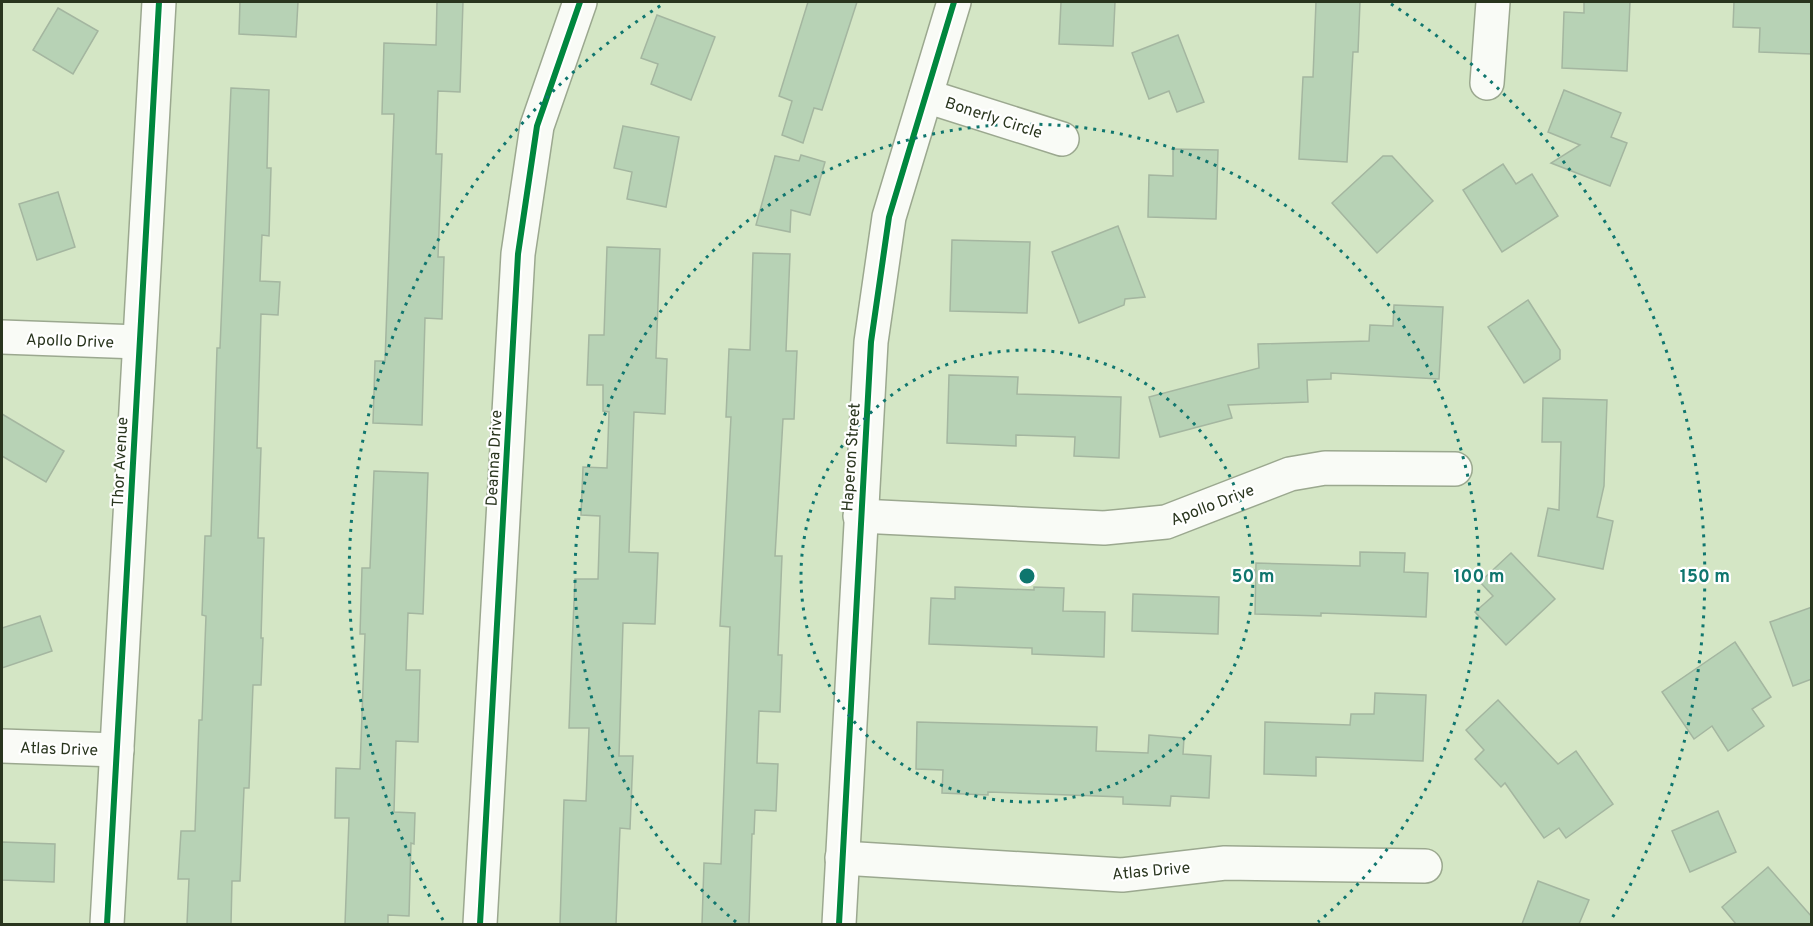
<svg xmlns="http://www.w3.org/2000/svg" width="1813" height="926" font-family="Overpass,sans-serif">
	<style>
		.building { fill: #b7d2b5; stroke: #a4b6a0; stroke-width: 1.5 }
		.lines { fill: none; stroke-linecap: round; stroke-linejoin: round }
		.street-casing { stroke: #9ba88f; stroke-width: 36 }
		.street { stroke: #f9fbf6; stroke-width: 33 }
		.cycleway-casing { stroke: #fff; stroke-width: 10 }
		.cycleway { stroke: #00873e; stroke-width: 6 }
		.ring { fill: none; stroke: #0f766e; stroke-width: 3; stroke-dasharray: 3 6 }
		.labels { text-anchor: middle; stroke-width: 4.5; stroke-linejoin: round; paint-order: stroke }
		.street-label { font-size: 16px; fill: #29351e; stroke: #fff }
		.centre { fill: #0f766e; stroke: #fff; stroke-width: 3 }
		.ring-label { font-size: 18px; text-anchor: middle; font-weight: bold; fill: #0f766e; stroke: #fff; stroke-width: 4.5; stroke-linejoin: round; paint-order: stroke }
	</style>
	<rect width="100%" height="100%" fill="#d4e6c5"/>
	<g class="building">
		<polygon points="240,2 298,2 296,37 239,34"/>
		<polygon points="437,2 463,2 460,92 438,91 436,154 442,154 438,257 444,257 442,319 425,318 422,425 373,423 375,361 385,361 394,114 382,114 384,43 436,45"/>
		<polygon points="808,2 857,2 822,110 814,108 803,143 782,135 792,101 779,96"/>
		<polygon points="1061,2 1115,2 1113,46 1059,44"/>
		<polygon points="1316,2 1360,2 1358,52 1353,52 1347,162 1299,159 1303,77 1313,77"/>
		<polygon points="1584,2 1630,2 1627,71 1562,68 1564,12 1584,13"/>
		<polygon points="1734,2 1812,2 1812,54 1759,52 1760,28 1733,27"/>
		<polygon points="58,8 98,31 73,74 33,50"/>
		<polygon points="657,15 715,37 691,100 651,84 658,64 641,58"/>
		<polygon points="1178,35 1204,102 1177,112 1169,91 1149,99 1132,53"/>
		<polygon points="231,88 269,90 267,168 271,168 269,236 262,235 260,281 280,282 278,315 261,314 257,448 261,448 258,538 264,538 261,638 263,638 261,685 253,685 249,788 244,788 240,881 232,881 231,924 187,924 189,879 178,879 181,831 195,831 199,720 202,720 206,616 202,615 205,536 211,536 217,348 220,348"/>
		<polygon points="1564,90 1621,113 1611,137 1627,143 1610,186 1551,163 1580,145 1548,132"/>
		<polygon points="623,126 679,137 666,207 627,199 632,172 614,168"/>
		<polygon points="1173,149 1218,150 1216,219 1148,217 1149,175 1173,176"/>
		<polygon points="801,155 825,162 810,215 791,210 790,232 756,225 775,156 799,161"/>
		<polygon points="1383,156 1392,156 1433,201 1377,253 1332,203"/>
		<polygon points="1503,164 1516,184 1532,174 1558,216 1502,252 1463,190"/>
		<polygon points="58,192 75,247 37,260 19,204"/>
		<polygon points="1118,226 1145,297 1125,299 1124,305 1079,323 1052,252"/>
		<polygon points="952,240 1030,242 1027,313 950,311"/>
		<polygon points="607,247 660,249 656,358 667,359 665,414 634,412 629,552 658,553 655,624 623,623 619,756 633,756 630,829 620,828 616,924 560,924 564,800 586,801 589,728 569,728 572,647 575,579 598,579 600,516 581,515 583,467 607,468 609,412 603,411 603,385 587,385 589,335 604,335"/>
		<polygon points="753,253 790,254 786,351 797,351 794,419 783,419 775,556 782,556 778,655 782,655 780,712 759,711 757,763 778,764 776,811 755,810 754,834 752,834 749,924 702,924 704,863 721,864 730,627 720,626 731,417 726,417 729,349 750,350"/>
		<polygon points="1528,300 1560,350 1560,359 1524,383 1488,327"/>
		<polygon points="1394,305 1443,307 1439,379 1331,373 1331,379 1307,380 1308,402 1228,405 1232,418 1160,437 1149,397 1259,368 1258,344 1369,341 1370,325 1393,326"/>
		<polygon points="949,375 1018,377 1017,394 1121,397 1119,458 1074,456 1075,437 1016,435 1016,446 947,443"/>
		<polygon points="1543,398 1607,400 1604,486 1597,517 1613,521 1603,569 1538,556 1548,508 1559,510 1561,442 1542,442"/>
		<polygon points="2,414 64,451 46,482 2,456"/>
		<polygon points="374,471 428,473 423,614 408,613 406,670 420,670 418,742 396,741 394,812 415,813 414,844 411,843 409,916 388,915 388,924 345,924 349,818 335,818 336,768 360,769 365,634 360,634 362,568 370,568"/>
		<polygon points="1360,552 1405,553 1404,572 1428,573 1426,617 1321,613 1321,616 1255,614 1256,563 1360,566"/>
		<polygon points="1511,553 1555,599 1506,645 1475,612 1493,596 1480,582"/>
		<polygon points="955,587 1034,590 1034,587 1064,588 1063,611 1105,612 1104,657 1032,654 1032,648 929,644 931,598 955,599"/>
		<polygon points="1133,594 1219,597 1218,634 1132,631"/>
		<polygon points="1812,607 1812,679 1793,686 1770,622"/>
		<polygon points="40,616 52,651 2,668 2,628"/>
		<polygon points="1735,642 1771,697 1752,709 1764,726 1728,751 1712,726 1694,739 1662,692"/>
		<polygon points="1375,693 1426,695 1423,761 1316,757 1316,776 1264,774 1265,722 1350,725 1351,714 1374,714"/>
		<polygon points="1498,700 1558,764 1576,751 1613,804 1566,838 1559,828 1544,838 1505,783 1501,787 1475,759 1484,750 1466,730"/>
		<polygon points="917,722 1097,727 1096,751 1148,753 1149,735 1184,738 1183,754 1211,756 1209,798 1171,796 1170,806 1123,804 1123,797 988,792 988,795 942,793 943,770 916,769"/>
		<polygon points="1718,811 1736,852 1690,872 1672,831"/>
		<polygon points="2,842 55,844 54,882 2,880"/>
		<polygon points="1768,867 1812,917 1812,924 1736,924 1722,907"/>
		<polygon points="1538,881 1589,900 1579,924 1522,924"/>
	</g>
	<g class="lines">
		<defs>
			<g id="street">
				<polyline points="1487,83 1493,2"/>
				<polyline points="926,96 1062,139"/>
				<polyline points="2,337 139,342"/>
				<polyline points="860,516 1104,528 1166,522 1290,474 1325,468 1455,469"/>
				<polyline points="2,746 117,750"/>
				<polyline points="842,858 1122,875 1225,863 1425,866"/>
				<polyline points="107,924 159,2"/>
				<polyline points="480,924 518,254 537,126 580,2"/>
				<polyline points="839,924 871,342 889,217 954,2"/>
			</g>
		</defs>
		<use href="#street" class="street-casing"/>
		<use href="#street" class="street"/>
		<defs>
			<g id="cycleway">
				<polyline points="107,924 159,2"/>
				<polyline points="480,924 518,254 537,126 580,2"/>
				<polyline points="839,924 871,342 889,217 954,2"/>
			</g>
		</defs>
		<use href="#cycleway" class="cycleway-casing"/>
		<use href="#cycleway" class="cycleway"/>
	</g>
	<g class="ring">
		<circle cx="1027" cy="576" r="226"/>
		<path d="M736 922A452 452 0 1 1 1318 922"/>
		<path d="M443 920A678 678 0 0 1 663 4M1391 4A678 678 0 0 1 1611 920"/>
	</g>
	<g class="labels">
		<g class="street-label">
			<text transform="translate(994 117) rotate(18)" y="6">Bonerly Circle</text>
			<text transform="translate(70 340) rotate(2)" y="6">Apollo Drive</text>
			<text transform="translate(850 457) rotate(-86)" y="6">Haperon Street</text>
			<text transform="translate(493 458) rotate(-87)" y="6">Deanna Drive</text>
			<text transform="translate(119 462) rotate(-87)" y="6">Thor Avenue</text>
			<text transform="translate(1212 504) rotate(-21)" y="6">Apollo Drive</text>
			<text transform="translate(59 748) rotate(2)" y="6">Atlas Drive</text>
			<text transform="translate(1151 870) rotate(-5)" y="6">Atlas Drive</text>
		</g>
	</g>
	<circle cx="1027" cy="576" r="9" class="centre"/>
	<g class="ring-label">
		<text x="1253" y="582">50 m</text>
		<text x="1479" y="582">100 m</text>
		<text x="1705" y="582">150 m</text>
	</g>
	<rect width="1813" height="926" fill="none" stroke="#29351e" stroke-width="6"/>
</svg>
